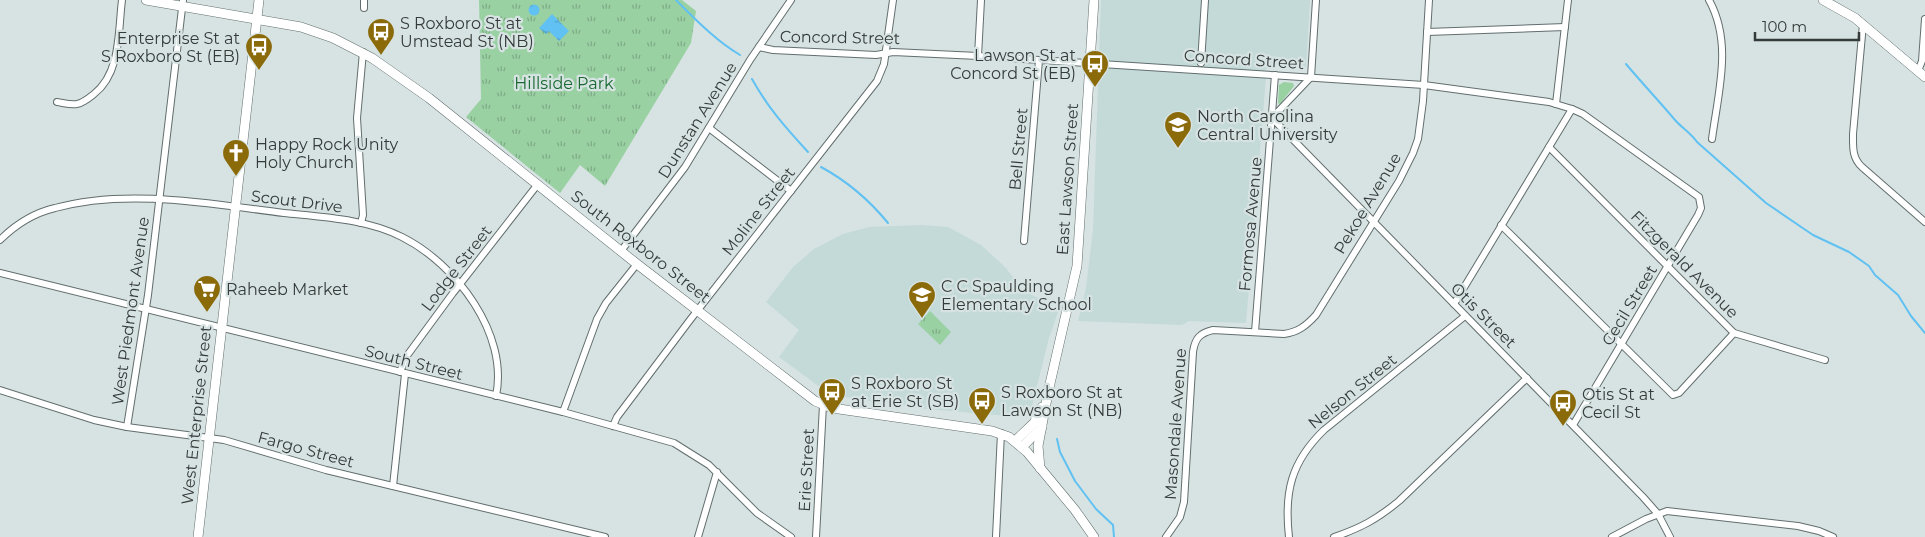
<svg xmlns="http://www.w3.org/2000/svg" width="1925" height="537" font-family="Montserrat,sans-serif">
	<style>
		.built { fill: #c3dad8 }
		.grass { fill: #9ad1a3 }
		.park { fill: url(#park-tufts) }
		.water { fill: url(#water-ripples) }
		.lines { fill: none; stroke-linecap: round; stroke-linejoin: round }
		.stream { stroke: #60c1f2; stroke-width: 2 }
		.street-casing { stroke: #626e6d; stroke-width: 8 }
		.secondary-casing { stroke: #626e6d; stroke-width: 10 }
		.street { stroke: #fff; stroke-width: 6 }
		.secondary { stroke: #fff; stroke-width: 9 }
		.labels { text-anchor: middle; stroke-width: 4.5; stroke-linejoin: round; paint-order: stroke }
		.poi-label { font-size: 16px; fill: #353b3a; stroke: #d6e3e2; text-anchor: start }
		.street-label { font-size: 16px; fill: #353b3a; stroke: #d6e3e2 }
		.park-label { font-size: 16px; fill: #196831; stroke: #d6e3e2 }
	</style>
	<defs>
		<pattern id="park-tufts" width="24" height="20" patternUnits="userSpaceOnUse" patternTransform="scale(1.25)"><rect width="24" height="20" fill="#9ad1a3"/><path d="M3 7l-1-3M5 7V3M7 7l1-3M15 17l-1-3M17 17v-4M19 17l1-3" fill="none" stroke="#7eab86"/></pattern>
		<pattern id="water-ripples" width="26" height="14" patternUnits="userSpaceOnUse" patternTransform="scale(1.25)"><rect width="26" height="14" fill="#60c1f2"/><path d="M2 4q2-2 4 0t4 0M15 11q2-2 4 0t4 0" fill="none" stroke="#509ec5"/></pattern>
	</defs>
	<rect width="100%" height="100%" fill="#d6e3e2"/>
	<g class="built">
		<polygon points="1101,0 1310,0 1306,67 1267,65 1246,323 1189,321 1182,325 1078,321 1086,288 1093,230"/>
		<polygon points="921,225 948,227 981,245 1005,267 1024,291 1040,299 1058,312 1049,338 1031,410 1022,417 927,409 856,399 828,393 779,357 799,330 766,302 793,267 814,249 843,234 870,227"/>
	</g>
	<polygon class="grass" points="1284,82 1293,83 1294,86 1280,104 1278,103 1279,85"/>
	<g class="park">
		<polygon points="479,0 682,0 696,11 691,43 605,186 580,165 560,193 466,117 481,99"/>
		<polygon points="930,311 951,332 940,345 918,324"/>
	</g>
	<g class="water">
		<circle cx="534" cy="10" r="5.5"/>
		<polygon points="552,14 569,31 559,41 549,31 546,34 539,28"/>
	</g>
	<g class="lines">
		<g class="stream">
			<path d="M 676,0 C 696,20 716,41 740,55"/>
			<path d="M 1626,64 C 1642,83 1659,101 1675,120 C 1682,128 1691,133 1697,142 L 1766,203 L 1813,235 L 1849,252 L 1869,266 L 1875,275 L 1898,295 L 1911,316 L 1925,333"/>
			<path d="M 752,79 C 768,108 786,128 808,152"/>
			<path d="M 821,167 C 847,181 870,201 888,223"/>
			<polyline points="1057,439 1060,452 1075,481 1096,509 1113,525 1114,537"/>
		</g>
		<defs>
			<g id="street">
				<polyline points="364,0 364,8"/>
				<path d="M 1709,0 C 1733,43 1718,93 1712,139"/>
				<path d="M 1863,24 L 1853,134 C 1853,147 1852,158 1862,167 L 1925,222"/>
				<polyline points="1427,32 1565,27"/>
				<polyline points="759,47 773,50 876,55 893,52 978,56 1424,85 1549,102 1572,109 1583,114 1699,197 1701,208 1698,215 1573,425"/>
				<polyline points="978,56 981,0"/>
				<polyline points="1201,63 1205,0"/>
				<polyline points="1918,71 1922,61 1925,19"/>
				<path d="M 57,102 C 64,103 70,105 77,104 C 83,103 89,98 94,94 C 121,73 118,32 122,0"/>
				<polyline points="1556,104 1568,0"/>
				<polyline points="1272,118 1643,497 1658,514 1670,537"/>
				<polyline points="1272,118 1311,77 1316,0"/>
				<polyline points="709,128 791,191"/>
				<polyline points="1549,147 1734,333 1825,360"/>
				<polyline points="361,223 363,215 357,118 363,52"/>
				<polyline points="1501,225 1673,395 1679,393 1734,333"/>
				<path d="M 0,240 C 15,225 34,213 55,208 C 127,188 211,204 284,213 C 323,217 367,219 402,237 C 456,264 509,334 496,396"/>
				<polyline points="1024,241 1039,60"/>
				<polyline points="621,251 685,167 750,60 791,0"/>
				<polyline points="0,273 563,412 674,443 709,465 757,513 791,537"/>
				<polyline points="1454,304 1572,109"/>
				<polyline points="1255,332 1275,75"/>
				<polyline points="400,372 406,357 453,293 538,184"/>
				<polyline points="0,390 94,420 127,427 224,440 326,470 605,537"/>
				<polyline points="563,412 597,319 606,303 637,264"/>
				<polyline points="613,426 617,417 690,320 877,81 884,64 893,0"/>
				<polyline points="127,427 148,295 183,0"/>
				<polyline points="393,486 405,374"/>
				<polyline points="698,537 717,472"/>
				<polyline points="816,537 823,405"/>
				<polyline points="996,537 1001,433"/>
				<path d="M 1166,537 L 1180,517 L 1184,502 L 1193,352 C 1195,338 1200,333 1213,330 L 1284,334 C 1298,332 1306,326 1316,315 L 1399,181 L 1413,153 L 1418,139 L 1423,101 L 1429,0"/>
				<path d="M 1289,537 C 1284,492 1291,462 1324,430 L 1465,316"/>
				<path d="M 1334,537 C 1361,528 1377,519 1399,501 L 1527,378"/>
				<polyline points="1612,537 1646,519 1667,511 1798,526 1819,531 1833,537"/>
			</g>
			<g id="secondary">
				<polyline points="146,0 301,27 333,38 372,58 429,98 637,264 815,401 832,408 992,431 1009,437 1027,452 1075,510 1094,537"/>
				<polyline points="1823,0 1855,18 1925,77"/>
				<polyline points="1015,441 1034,423 1042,407"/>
				<polyline points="1022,447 1042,427"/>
				<polyline points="1040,468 1038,446 1049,388 1077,266 1094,0"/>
				<polyline points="198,537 259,0"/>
			</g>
		</defs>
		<use href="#street" class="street-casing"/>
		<use href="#secondary" class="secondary-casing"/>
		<use href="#street" class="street"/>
		<use href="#secondary" class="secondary"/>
	</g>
	<defs>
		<symbol id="bus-pin" viewBox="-11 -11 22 30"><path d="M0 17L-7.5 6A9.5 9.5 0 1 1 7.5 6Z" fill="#8b6a0a" stroke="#d6e3e2"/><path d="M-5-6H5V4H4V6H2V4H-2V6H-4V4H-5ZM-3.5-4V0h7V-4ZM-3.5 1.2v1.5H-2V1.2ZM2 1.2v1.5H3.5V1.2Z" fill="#fff"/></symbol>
		<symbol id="university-pin" viewBox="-11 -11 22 30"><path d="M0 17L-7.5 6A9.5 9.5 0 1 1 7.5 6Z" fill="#8b6a0a" stroke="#d6e3e2"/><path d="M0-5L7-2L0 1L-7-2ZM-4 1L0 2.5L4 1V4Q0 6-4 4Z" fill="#fff"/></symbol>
		<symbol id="church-pin" viewBox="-11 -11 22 30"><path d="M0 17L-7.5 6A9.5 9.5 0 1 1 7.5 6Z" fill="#8b6a0a" stroke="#d6e3e2"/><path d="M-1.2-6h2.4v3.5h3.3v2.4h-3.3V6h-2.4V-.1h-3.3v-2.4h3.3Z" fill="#fff"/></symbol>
		<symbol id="supermarket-pin" viewBox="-11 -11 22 30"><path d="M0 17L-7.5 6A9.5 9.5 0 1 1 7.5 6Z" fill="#8b6a0a" stroke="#d6e3e2"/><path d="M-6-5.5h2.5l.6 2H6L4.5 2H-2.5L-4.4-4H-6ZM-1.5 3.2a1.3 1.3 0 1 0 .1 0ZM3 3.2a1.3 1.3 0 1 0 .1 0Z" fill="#fff"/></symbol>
		<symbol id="school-pin" viewBox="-11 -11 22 30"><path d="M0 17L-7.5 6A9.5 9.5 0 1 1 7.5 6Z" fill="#8b6a0a" stroke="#d6e3e2"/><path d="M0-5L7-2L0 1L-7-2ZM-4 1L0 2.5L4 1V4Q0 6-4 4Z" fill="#fff"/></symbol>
	</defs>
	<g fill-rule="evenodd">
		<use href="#bus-pin" x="365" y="16" width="32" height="43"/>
		<use href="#bus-pin" x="243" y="31" width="32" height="43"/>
		<use href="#bus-pin" x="1079" y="48" width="32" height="43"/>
		<use href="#university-pin" x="1162" y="109" width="32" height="43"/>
		<use href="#church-pin" x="220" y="137" width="32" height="43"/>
		<use href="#supermarket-pin" x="191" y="273" width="32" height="43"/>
		<use href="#school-pin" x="906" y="279" width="32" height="43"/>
		<use href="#bus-pin" x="816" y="376" width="32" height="43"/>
		<use href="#bus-pin" x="966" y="385" width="32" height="43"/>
		<use href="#bus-pin" x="1547" y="387" width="32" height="43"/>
	</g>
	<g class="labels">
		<g class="poi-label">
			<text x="400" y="29">S Roxboro St at<tspan x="400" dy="18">Umstead St (NB)</tspan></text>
			<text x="240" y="44" text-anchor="end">Enterprise St at<tspan x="240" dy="18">S Roxboro St (EB)</tspan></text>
			<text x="1076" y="61" text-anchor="end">Lawson St at<tspan x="1076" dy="18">Concord St (EB)</tspan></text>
			<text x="1197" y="122">North Carolina<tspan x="1197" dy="18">Central University</tspan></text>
			<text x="255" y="150">Happy Rock Unity<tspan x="255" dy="18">Holy Church</tspan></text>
			<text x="941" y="292">C C Spaulding<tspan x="941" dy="18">Elementary School</tspan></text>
			<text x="226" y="295">Raheeb Market</text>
			<text x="851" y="389">S Roxboro St<tspan x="851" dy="18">at Erie St (SB)</tspan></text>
			<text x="1001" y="398">S Roxboro St at<tspan x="1001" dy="18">Lawson St (NB)</tspan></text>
			<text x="1582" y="400">Otis St at<tspan x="1582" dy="18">Cecil St</tspan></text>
		</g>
		<g class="street-label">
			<text transform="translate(840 37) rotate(1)" y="6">Concord Street</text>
			<text transform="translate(1244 59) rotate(4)" y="6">Concord Street</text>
			<text transform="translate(697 120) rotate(-58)" y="6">Dunstan Avenue</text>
			<text transform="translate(1018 149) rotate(-85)" y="6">Bell Street</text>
			<text transform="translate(1067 179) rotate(-86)" y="6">East Lawson Street</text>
			<text transform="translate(297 201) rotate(7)" y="6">Scout Drive</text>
			<text transform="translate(1367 203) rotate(-59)" y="6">Pekoe Avenue</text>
			<text transform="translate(758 211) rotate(-52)" y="6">Moline Street</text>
			<text transform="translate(1250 224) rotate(-85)" y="6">Formosa Avenue</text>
			<text transform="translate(641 246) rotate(38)" y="6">South Roxboro Street</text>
			<text transform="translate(1685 264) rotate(45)" y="6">Fitzgerald Avenue</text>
			<text transform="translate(456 268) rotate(-52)" y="6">Lodge Street</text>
			<text transform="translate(1629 305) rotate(-59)" y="6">Cecil Street</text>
			<text transform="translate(130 311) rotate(-82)" y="6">West Piedmont Avenue</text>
			<text transform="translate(1484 315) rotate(45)" y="6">Otis Street</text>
			<text transform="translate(414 362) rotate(14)" y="6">South Street</text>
			<text transform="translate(1352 391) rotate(-39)" y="6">Nelson Street</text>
			<text transform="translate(196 415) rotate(-84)" y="6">West Enterprise Street</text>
			<text transform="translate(1175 424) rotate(-86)" y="6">Masondale Avenue</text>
			<text transform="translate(306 449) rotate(15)" y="6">Fargo Street</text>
			<text transform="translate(806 470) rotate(-87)" y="6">Erie Street</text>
		</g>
		<g class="park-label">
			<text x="564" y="89">Hillside Park</text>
		</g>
	</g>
	<path d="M1755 32v8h104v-8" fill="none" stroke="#353b3a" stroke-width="2.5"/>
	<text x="1762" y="32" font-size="15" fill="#353b3a" stroke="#d6e3e2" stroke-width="4" paint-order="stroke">100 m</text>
</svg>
